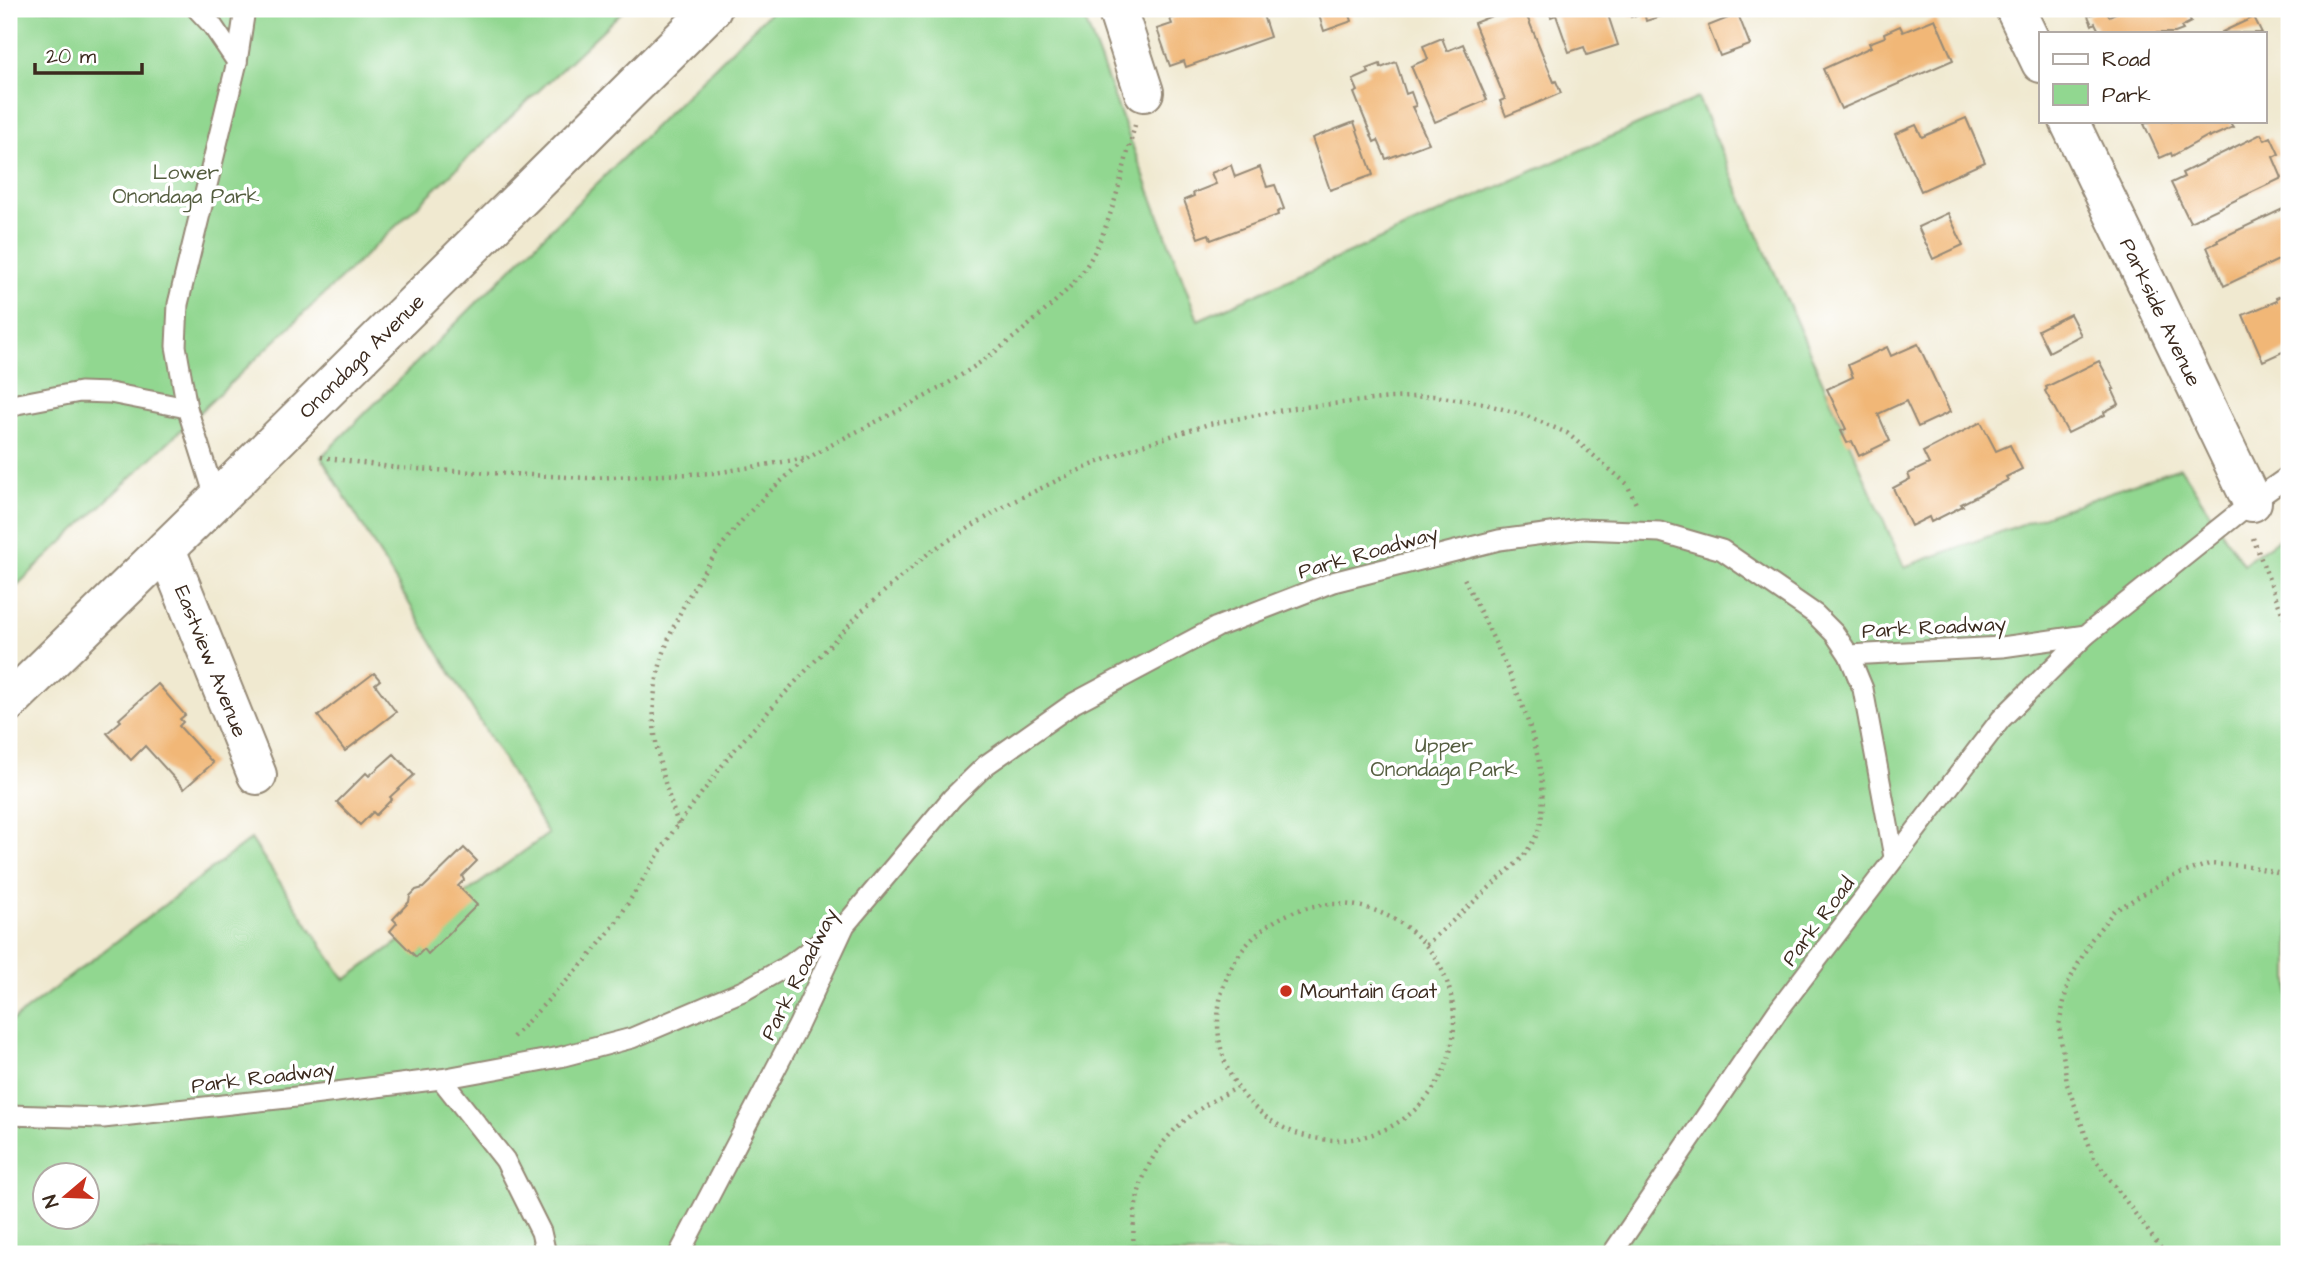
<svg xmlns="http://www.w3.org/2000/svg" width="2298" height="1263" font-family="'Architects Daughter',sans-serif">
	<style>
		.green { fill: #91d790; stroke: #668057; stroke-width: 2; fill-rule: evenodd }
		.building { fill: #f1b777 }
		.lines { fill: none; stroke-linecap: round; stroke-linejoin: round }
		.service-casing { stroke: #968a77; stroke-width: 23 }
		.minor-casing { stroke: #968a77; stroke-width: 42 }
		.path { stroke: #968a77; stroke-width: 4.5; stroke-dasharray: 2 5; stroke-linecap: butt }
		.service { stroke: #fff; stroke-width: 19 }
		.minor { stroke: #fff; stroke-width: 38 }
		.poi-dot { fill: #c8321e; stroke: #fff; stroke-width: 2.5 }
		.labels { text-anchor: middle; stroke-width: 7; stroke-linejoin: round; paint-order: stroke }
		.park-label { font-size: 21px; fill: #555e40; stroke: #fff }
		.street-label { font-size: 21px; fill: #3b2a1e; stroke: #fff }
		.poi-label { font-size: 21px; fill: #3b2a1e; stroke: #fff; text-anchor: start }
	</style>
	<rect width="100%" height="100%" fill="#fff"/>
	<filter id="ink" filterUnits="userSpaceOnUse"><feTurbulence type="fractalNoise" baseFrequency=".0143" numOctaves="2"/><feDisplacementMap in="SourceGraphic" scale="14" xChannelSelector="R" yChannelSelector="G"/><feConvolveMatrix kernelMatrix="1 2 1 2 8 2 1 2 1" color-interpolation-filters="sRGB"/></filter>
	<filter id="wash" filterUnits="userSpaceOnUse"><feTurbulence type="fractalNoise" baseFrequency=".00686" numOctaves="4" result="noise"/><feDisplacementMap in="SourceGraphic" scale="28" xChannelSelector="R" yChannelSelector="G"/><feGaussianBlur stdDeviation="1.57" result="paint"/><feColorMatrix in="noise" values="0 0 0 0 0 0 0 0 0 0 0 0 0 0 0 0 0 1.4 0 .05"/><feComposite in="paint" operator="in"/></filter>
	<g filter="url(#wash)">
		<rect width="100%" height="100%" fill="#f0e9d0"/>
		<g class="green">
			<polygon points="9,9 625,9 9,593"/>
			<path d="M 773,9 L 1081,9 L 1198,320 L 1698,98 L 1904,567 L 2180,467 L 2243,564 L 2289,532 L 2289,1254 L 9,1254 L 9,1023 L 251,839 L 345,980 L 548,834 L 321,457 ZM 46,1176 L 88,1176 L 88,1218 L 46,1218 Z"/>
		</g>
		<g id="blocks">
			<g class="building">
				<polygon points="1195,9 1261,9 1270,37 1186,67 1184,61 1170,66 1157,29 1172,24 1170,19"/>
				<polygon points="1317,9 1348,9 1352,21 1324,31"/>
				<polygon points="1509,9 1524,9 1554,82 1556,81 1561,93 1506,116 1500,101 1505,99 1474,23"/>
				<polygon points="1548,9 1606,9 1618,45 1587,55 1584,47 1569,52 1556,15 1551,17"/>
				<polygon points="1628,9 1683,9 1646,21 1644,12 1631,17"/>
				<polygon points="2104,9 2109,16 2125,9 2189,9 2190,12 2187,14 2191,22 2181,27 2183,30 2175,33 2100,33 2095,23 2092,25 2088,16"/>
				<polygon points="1738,14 1750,45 1720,56 1708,26"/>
				<polygon points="2254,17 2262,33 2220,33"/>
				<polygon points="1935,19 1953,60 1841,109 1823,69 1871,47 1869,43 1885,37 1884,33 1900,26 1903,32"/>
				<polygon points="1442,38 1447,51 1463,44 1487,100 1435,122 1411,66 1428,59 1423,46"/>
				<polygon points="1396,62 1406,94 1411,92 1416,106 1412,107 1429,143 1386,159 1378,140 1374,142 1354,93 1358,91 1353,80 1369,73 1367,69 1380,64 1381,68"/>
				<polygon points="1966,118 1985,162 1921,191 1895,134 1916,125 1922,137"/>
				<polygon points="2151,121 2229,121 2233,127 2209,138 2208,136 2172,156 2171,153 2160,158 2144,124"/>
				<polygon points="1354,122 1373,175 1330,190 1312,138"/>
				<polygon points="2261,134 2265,140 2271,137 2279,154 2273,157 2282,178 2190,222 2171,183 2184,177 2182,173"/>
				<polygon points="1231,165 1235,177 1260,167 1267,187 1275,185 1284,209 1277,212 1278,215 1211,240 1209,234 1198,238 1184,200 1194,196 1193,193 1216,184 1211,173"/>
				<polygon points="2289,206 2289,255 2224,286 2207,247 2218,242 2217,240"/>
				<polygon points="1948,213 1963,245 1933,259 1918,227"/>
				<polygon points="2289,292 2289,349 2263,361 2243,315 2277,301 2276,298"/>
				<polygon points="2070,314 2081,335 2049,352 2038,330"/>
				<polygon points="1918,344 1950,412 1918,427 1906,401 1878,414 1890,441 1859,456 1852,441 1847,443 1841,431 1846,429 1827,389 1853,377 1848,365 1887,347 1891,356"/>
				<polygon points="2099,361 2114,389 2112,389 2119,404 2104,412 2105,415 2068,433 2045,391 2047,389 2046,387"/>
				<polygon points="1981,422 1996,451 2010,445 2022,469 2006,477 2008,480 1961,504 1963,506 1931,522 1929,517 1911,526 1893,488 1910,479 1908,474 1929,464 1923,452"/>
				<polygon points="374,673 380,680 375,684 396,712 345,751 318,716"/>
				<polygon points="158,684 185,715 180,719 183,722 179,726 213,763 184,789 145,746 131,760 107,733 121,721 119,719"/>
				<polygon points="394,754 414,775 390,797 392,799 376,815 373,812 360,825 337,802 366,773 369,776"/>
				<polygon points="464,848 477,861 462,876 464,880 458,886 477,905 428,954 424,949 416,957 390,931 397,923 393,919 409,902 410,896 416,890 423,888"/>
			</g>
		</g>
	</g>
	<g filter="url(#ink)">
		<use href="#blocks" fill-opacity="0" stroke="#968a77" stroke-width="2"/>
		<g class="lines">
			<defs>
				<g id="service">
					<polyline points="197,9 212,25 237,62 178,304 176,346 187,408 216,500"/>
					<polyline points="237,62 245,9"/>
					<polyline points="9,409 17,404 80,392 110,393 187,408"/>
					<polyline points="1849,655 2002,647 2086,635"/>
					<polyline points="441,1079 560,1057 632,1038 745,990 791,964 844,925"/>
					<polyline points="9,1115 103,1118 296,1097 441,1079 505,1160 541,1232 546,1254"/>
					<polyline points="679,1254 798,1026 845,925 952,798 986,765 1074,703 1217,627 1333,582 1499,540 1581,529 1660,532 1722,550 1815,614 1835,634 1849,655 1863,689 1894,857"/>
					<polyline points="1612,1254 1777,1012 2001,719 2086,635 2252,502 2289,476"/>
				</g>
				<g id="minor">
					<polyline points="1117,9 1144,92"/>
					<polyline points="2015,9 2041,63"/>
					<path id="s1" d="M 2069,121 L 2252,502"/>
					<path id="s2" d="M 166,549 L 257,775"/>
					<path id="s3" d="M 9,702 L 216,500 L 712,9"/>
				</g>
			</defs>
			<use href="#service" class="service-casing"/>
			<use href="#minor" class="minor-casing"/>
			<g class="path">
				<polyline points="321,457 398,468 587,478 715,473 807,458"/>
				<polyline points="2253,538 2289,631"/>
				<path d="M 678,824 C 665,785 651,742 654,700 C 660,621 726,527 786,477 C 793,470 801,462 810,457 C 857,429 909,408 955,379 C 984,361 1010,341 1036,319 C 1051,305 1068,291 1081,274 C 1110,234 1122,173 1135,125"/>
				<circle cx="1336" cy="1022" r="118"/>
				<path d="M 1426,945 L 1521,859 C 1530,847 1538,836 1541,821 C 1553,745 1495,645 1464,578"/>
				<polyline points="513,1037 589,957 615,924 672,833 730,755 784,694 865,608 931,551 1012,502 1075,472 1133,448 1209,424 1294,408 1390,398 1434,396 1482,403 1527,416 1567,433 1627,484 1637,506"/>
				<path d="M 1134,1254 C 1128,1172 1164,1122 1237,1088"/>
				<polyline points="2165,1254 2094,1158 2067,1084 2059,1025 2068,983 2091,940 2114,911 2174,876 2209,864 2249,866 2289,876"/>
			</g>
			<use href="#service" class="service"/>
			<use href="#minor" class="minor"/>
		</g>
	</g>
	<circle class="poi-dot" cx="1286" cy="991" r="7"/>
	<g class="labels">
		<g class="park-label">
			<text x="186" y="179">Lower<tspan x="186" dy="24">Onondaga Park</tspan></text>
			<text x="1444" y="752">Upper<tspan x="1444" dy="24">Onondaga Park</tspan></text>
		</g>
		<g class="street-label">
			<text dy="7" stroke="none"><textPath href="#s1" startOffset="212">Parkside Avenue</textPath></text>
			<text dy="7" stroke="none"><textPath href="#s3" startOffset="494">Onondaga Avenue</textPath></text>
			<text transform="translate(1368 552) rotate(-16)" y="7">Park Roadway</text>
			<text transform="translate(1934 627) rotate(-3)" y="7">Park Roadway</text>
			<text dy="7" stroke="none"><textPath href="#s2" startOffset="121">Eastview Avenue</textPath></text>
			<text transform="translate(1818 921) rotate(-53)" y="7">Park Road</text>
			<text transform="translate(799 974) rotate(-63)" y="7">Park Roadway</text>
			<text transform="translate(263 1077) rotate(-7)" y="7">Park Roadway</text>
		</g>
		<g class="poi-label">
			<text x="1300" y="998">Mountain Goat</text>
		</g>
	</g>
	<rect width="2298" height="1263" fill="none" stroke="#fff" stroke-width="35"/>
	<rect x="2039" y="32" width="228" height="91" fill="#ffffff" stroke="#b1aaa5" stroke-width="2"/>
	<rect x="2053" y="54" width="35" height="10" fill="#ffffff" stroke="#b1aaa5" stroke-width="2"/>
	<text x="2102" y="66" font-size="21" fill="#3b2a1e">Road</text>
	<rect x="2053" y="84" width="35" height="21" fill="#91d790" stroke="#b1aaa5" stroke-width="2"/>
	<text x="2102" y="102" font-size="21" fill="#3b2a1e">Park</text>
	<g transform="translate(66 1196) rotate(251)"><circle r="33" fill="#ffffff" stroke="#b1aaa5" stroke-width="2"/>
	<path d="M0-5L12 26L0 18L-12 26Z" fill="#c8321e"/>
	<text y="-10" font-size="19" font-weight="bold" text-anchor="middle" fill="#3b2a1e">N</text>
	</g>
	<path d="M35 63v10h107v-10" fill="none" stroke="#3b2a1e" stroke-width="3.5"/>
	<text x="46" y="63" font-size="21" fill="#3b2a1e" stroke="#ffffff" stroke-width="5" paint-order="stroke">20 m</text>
</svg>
